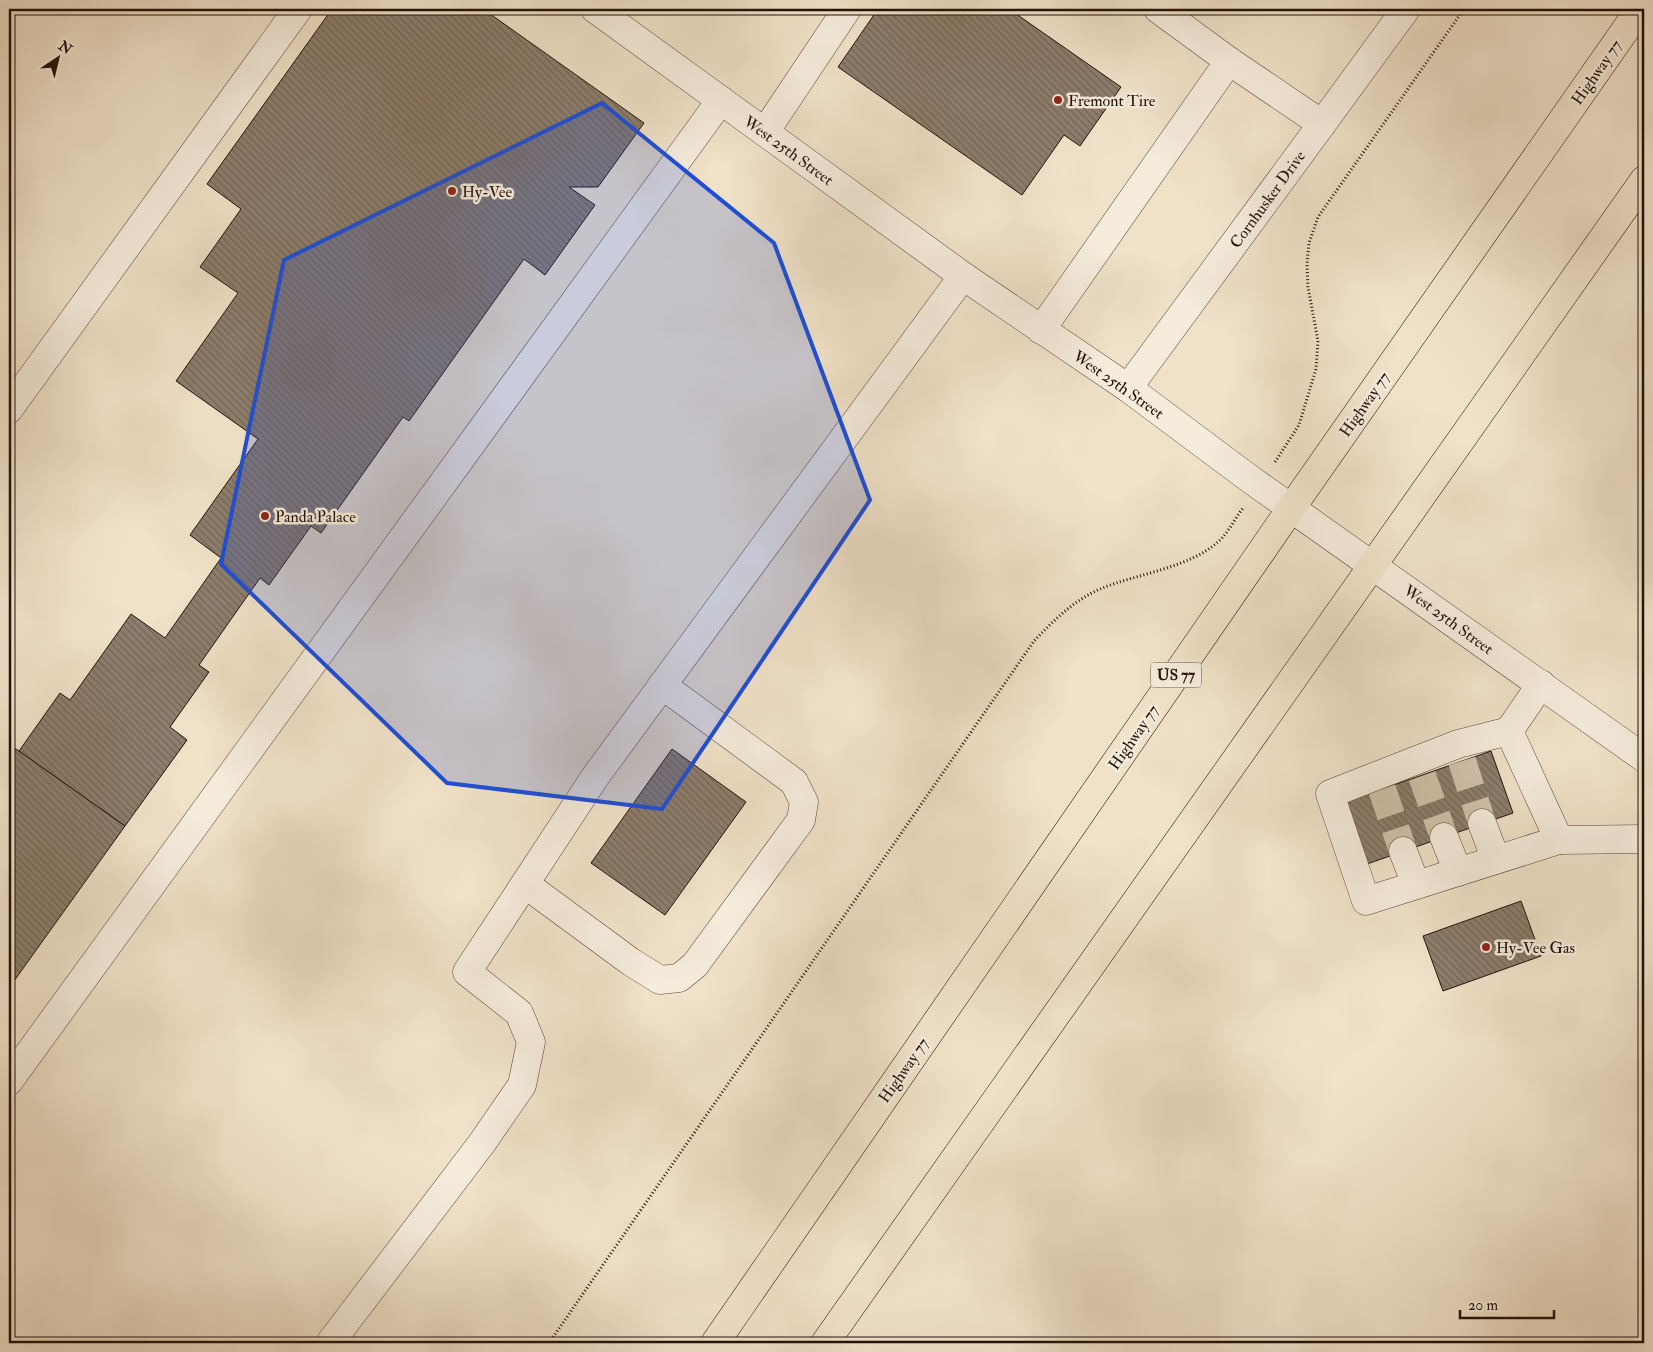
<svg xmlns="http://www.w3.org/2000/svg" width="1653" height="1352" font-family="'IM FELL Double Pica',serif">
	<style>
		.building { fill: url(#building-back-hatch); stroke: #22110a }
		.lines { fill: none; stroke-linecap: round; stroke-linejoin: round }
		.minor-tunnel { stroke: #d1c3ac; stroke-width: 28; stroke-dasharray: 28 14; stroke-linecap: butt }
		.minor-casing { stroke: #56453a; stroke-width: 29 }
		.highway-casing { stroke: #22110a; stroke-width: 29 }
		.path { stroke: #22110a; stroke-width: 3; stroke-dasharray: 1 2.5; stroke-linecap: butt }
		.minor { stroke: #f5ecdc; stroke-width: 28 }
		.highway { stroke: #f0e2c9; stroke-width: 28 }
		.marked { fill: #1d4ed8; fill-opacity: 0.2; stroke: #1d4ed8; stroke-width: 4; stroke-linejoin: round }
		.poi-dot { fill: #8f2418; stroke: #f5ecdc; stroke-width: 2 }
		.labels { text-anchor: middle; stroke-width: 5; stroke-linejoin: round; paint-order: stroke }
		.shield { fill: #f5ecdc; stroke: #615349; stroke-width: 1 }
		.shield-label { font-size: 15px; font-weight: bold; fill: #22110a }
		.street-label { font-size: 16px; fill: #22110a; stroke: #f5ecdc }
		.poi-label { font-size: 16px; fill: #22110a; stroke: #f5ecdc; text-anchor: start }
	</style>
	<defs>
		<pattern id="building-back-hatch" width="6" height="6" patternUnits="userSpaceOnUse" patternTransform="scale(1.25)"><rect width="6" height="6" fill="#8d7e6d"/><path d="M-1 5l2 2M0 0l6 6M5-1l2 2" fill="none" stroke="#736658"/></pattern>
	</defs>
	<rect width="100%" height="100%" fill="#f0e2c9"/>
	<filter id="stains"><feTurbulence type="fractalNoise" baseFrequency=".004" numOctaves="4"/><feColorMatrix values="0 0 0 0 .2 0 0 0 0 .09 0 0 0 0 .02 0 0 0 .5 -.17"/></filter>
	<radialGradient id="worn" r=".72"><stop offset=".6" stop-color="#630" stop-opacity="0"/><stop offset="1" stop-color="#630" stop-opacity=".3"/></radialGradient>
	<g class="building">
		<polygon points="332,9 483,9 644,123 598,187 569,187 595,205 545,275 524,259 409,421 403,417 321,533 311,526 269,585 260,578 199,665 209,672 170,727 187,740 125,826 19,751 60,693 70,700 131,614 165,638 221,558 190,535 258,439 176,381 238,293 200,267 241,209 207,184"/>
		<polygon points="878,9 1009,9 1121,87 1080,146 1064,135 1022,195 838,67"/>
		<polygon points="9,744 125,826 9,988"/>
		<polygon points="672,749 746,802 665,915 591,863"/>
		<polygon points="1491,751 1513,813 1367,864 1345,802"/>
		<polygon points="1521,901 1541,956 1443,991 1423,936"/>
	</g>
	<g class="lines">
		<g class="minor-tunnel">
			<polyline points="1462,761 1482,823"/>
			<polyline points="1422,776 1444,837"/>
			<polyline points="1382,789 1403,851"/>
		</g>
		<defs>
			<g id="minor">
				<polyline points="595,9 963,276 1128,388 1250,479 1644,758"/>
				<polyline points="1158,9 1229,61 1322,124"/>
				<polyline points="765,132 847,9"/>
				<polyline points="1041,330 1229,61"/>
				<polyline points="1128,388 1322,124 1406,9"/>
				<polyline points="9,409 298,9"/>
				<polyline points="1541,684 1509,731 1559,840 1644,839"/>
				<polyline points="1509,731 1458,744 1330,794 1366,901 1559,840"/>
				<polyline points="1482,823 1496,860"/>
				<polyline points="1444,837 1458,872"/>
				<polyline points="1403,851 1416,885"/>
				<polyline points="525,884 631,962 660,980 679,978 695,965 801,820 804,802 794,782 662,685"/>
				<polyline points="9,1081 721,100"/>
				<polyline points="330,1343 482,1143 522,1085 531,1042 519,1013 467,972 595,777 963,276"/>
			</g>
			<g id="highway">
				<polyline points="715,1343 1292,507 1640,9"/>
				<polyline points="825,1343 1644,180"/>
			</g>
		</defs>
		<use href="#minor" class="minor-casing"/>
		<use href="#highway" class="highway-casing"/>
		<g class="path">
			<polyline points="1275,462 1299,425 1316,369 1318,341 1308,287 1307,264 1309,243 1318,217 1464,9"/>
			<path d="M 549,1343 L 1034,641 C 1053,621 1073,601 1100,589 C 1138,573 1194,568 1223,537 C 1230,529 1236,517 1243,508"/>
		</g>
		<use href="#minor" class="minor"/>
		<use href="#highway" class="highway"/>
	</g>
	<path class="marked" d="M 602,103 L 774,243 L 870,500 L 662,809 L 447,783 L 221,564 L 284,260 Z"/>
	<g class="poi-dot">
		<circle cx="1058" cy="100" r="5"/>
		<circle cx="452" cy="191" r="5"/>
		<circle cx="265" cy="516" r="5"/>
		<circle cx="1486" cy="947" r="5"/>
	</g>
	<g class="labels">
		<rect class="shield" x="1151" y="662.5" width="50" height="25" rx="4"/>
		<g class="shield-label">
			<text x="1176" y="680">US 77</text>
		</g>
		<g class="street-label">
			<text transform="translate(1596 72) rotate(-55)" y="6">Highway 77</text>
			<text transform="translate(789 150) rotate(36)" y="6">West 25th Street</text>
			<text transform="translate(1267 199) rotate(-54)" y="6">Cornhusker Drive</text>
			<text transform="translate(1119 384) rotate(35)" y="6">West 25th Street</text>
			<text transform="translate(1364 404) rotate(-55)" y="6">Highway 77</text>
			<text transform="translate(1449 619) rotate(36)" y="6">West 25th Street</text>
			<text transform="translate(1133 737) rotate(-55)" y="6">Highway 77</text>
			<text transform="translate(903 1070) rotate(-55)" y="6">Highway 77</text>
		</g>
		<g class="poi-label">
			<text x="1068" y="106">Fremont Tire</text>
			<text x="462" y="197">Hy-Vee</text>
			<text x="275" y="522">Panda Palace</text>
			<text x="1496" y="953">Hy-Vee Gas</text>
		</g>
	</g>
	<rect width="1653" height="1352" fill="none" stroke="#f0e2c9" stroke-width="30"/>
	<rect x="10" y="10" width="1633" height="1332" fill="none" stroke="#22110a" stroke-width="2.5"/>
	<rect x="15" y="15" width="1623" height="1322" fill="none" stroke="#22110a"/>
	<g transform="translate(58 58) rotate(35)" stroke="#f5ecdc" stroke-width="4" paint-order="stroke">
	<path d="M0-4L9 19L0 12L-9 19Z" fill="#22110a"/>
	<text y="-8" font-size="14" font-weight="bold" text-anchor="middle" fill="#22110a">N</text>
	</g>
	<path d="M1460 1310v8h94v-8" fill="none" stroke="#22110a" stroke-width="2.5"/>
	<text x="1468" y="1310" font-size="15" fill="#22110a" stroke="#f5ecdc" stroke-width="4" paint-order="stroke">20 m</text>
	<rect width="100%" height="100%" filter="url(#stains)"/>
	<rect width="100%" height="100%" fill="url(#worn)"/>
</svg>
